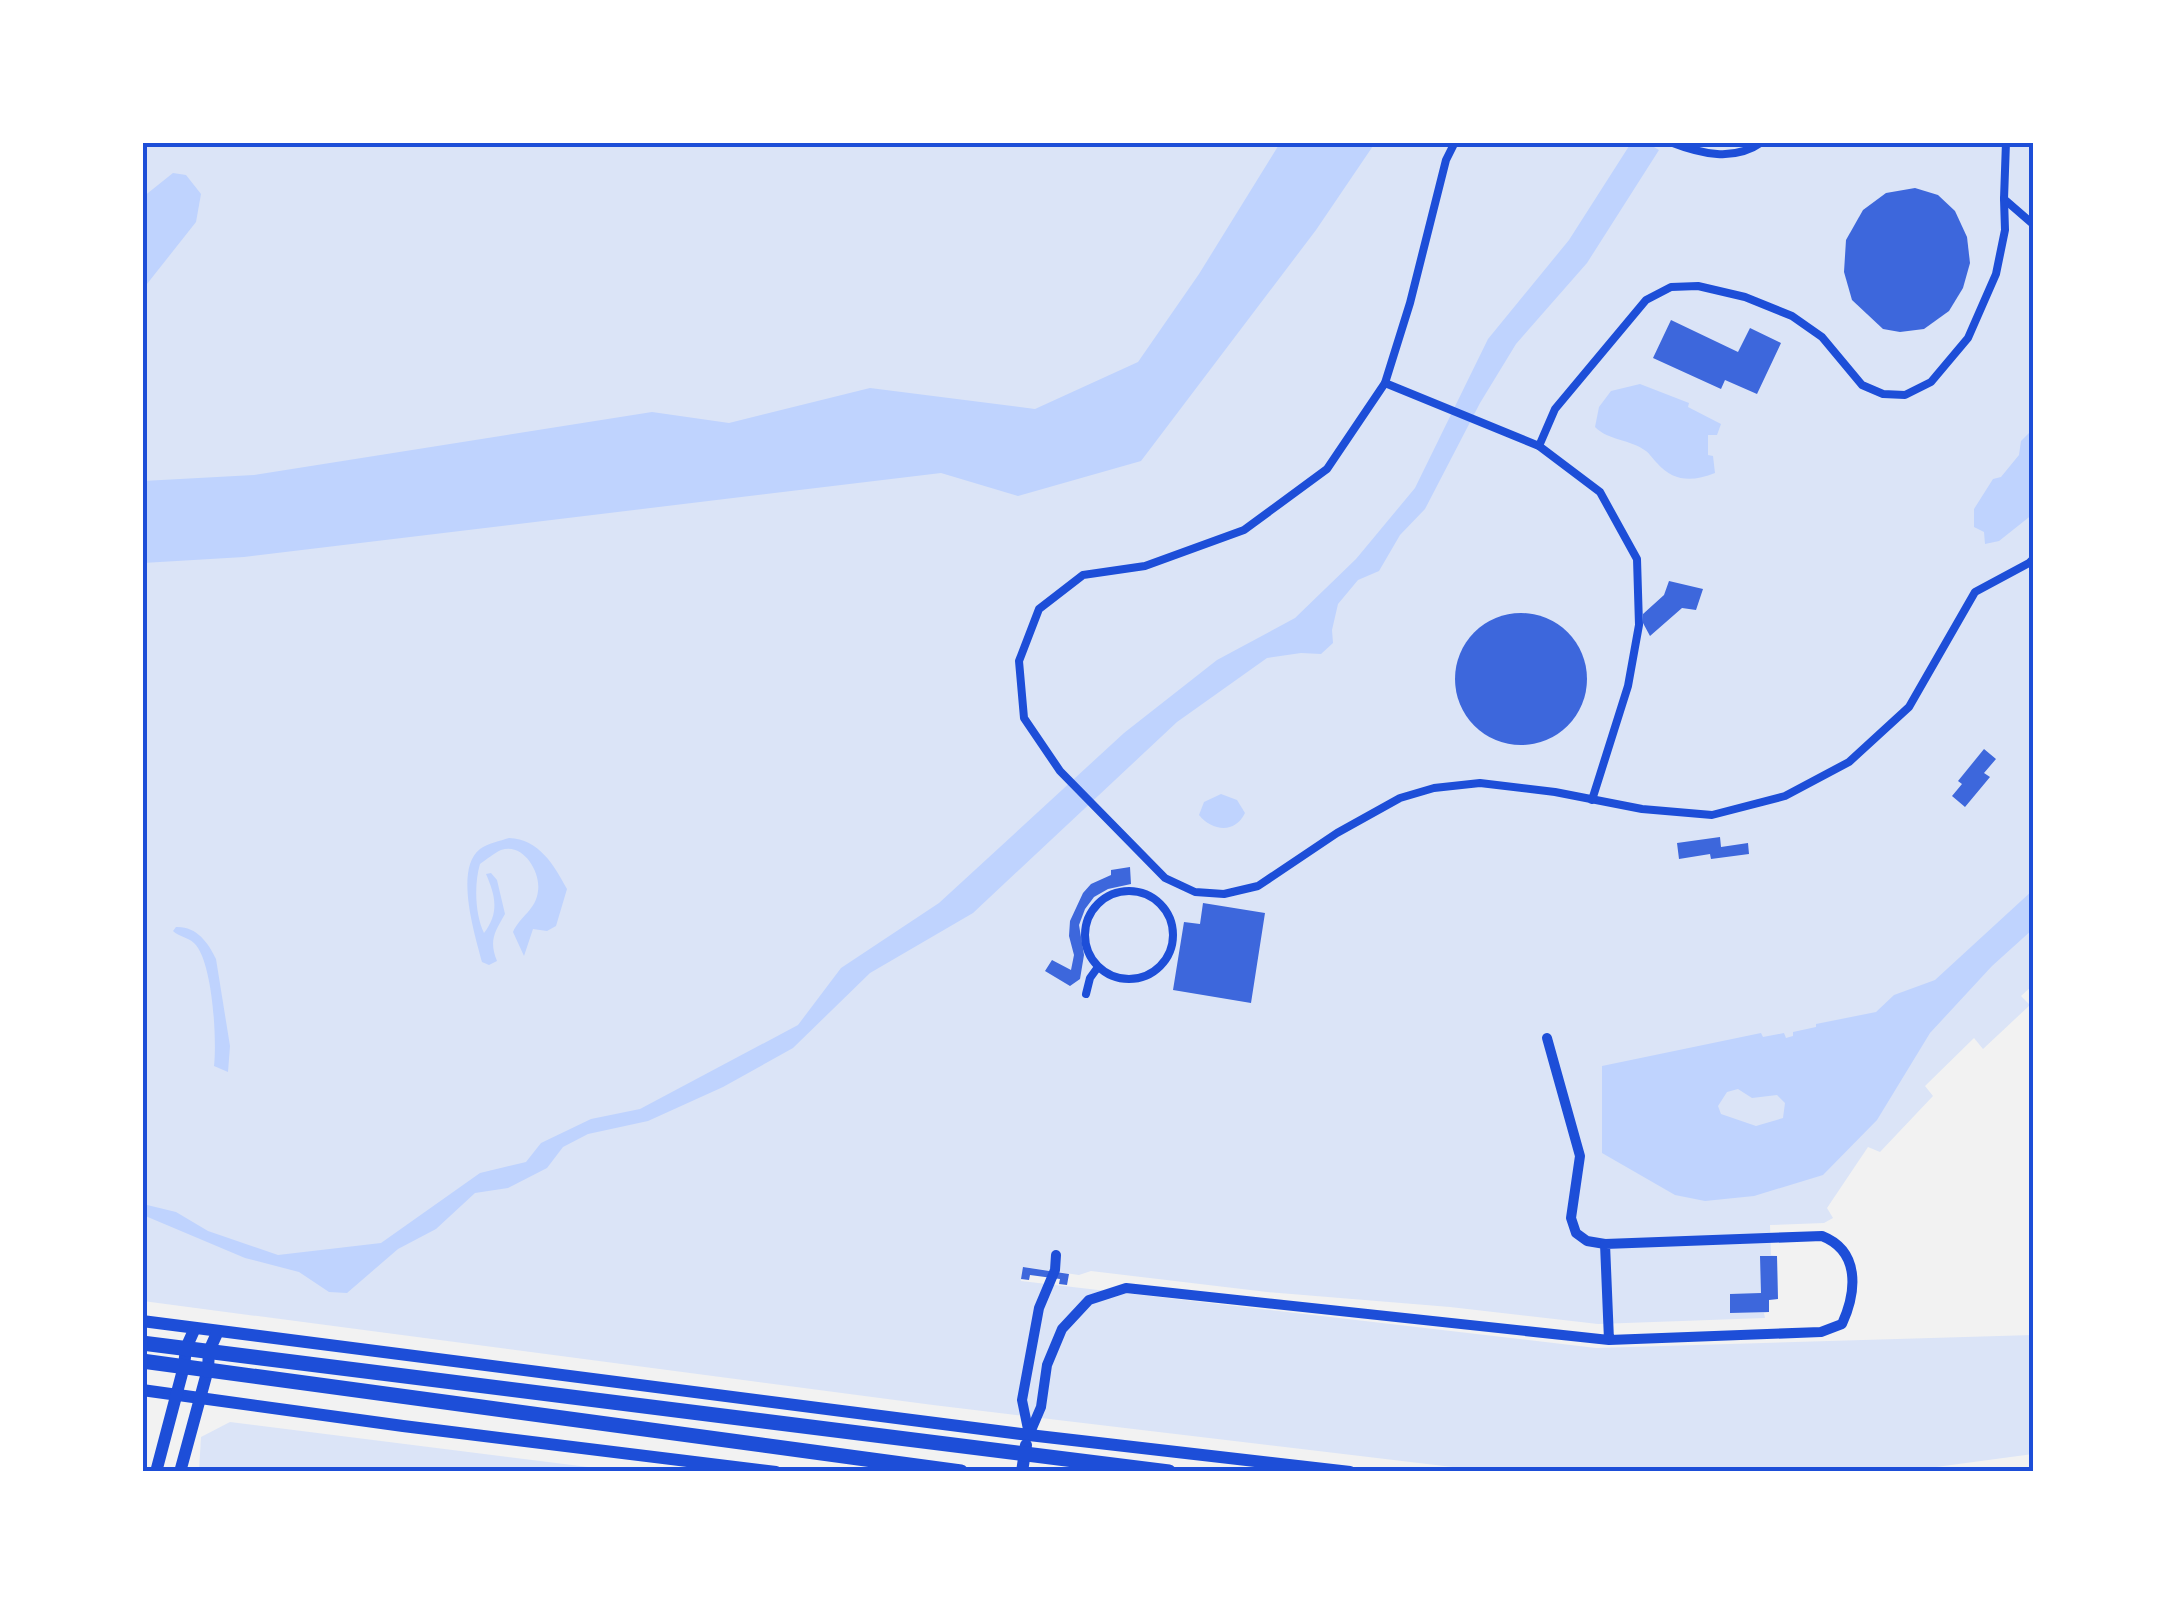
<svg xmlns="http://www.w3.org/2000/svg" width="2176" height="1614" font-family="Montserrat,sans-serif">
	<style>
		.green { fill: #dbe4f7 }
		.water { fill: #bfd3fe; fill-rule: evenodd }
		.building { fill: #3d67dc }
		.lines { fill: none; stroke-linecap: round; stroke-linejoin: round }
		.pedestrian { stroke: #1d4ed8; stroke-width: 8 }
		.minor { stroke: #1d4ed8; stroke-width: 10 }
		.tertiary { stroke: #1d4ed8; stroke-width: 12 }
		.primary { stroke: #1d4ed8; stroke-width: 15 }
		.neatline { fill: none; stroke: #1d4ed8; stroke-width: 4 }
	</style>
	<rect width="100%" height="100%" fill="#f2f2f2"/>
	<g class="green">
		<polygon points="143,143 2033,143 2034,984 2021,996 2030,1005 1983,1049 1974,1038 1925,1086 1933,1096 1880,1152 1868,1147 1827,1208 1833,1218 1824,1223 1770,1225 1771,1255 1777,1256 1778,1299 1769,1300 1769,1312 1764,1313 1765,1318 1598,1324 1450,1307 1267,1292 1091,1271 1079,1275 1024,1267 1021,1281 1596,1348 2033,1335 2033,1454 1899,1472 1486,1471 933,1405 143,1301"/>
		<polygon points="230,1422 620,1471 199,1471 201,1437"/>
	</g>
	<g class="water">
		<polygon points="1280,143 1375,143 1316,230 1141,461 1018,496 941,473 244,557 143,563 143,481 254,475 652,412 729,423 870,388 1035,409 1138,362 1199,274"/>
		<polygon points="1631,143 1647,143 1659,150 1587,263 1516,344 1480,403 1425,509 1400,535 1379,571 1358,580 1338,604 1332,630 1333,643 1321,654 1301,653 1267,658 1177,722 973,913 870,973 793,1048 723,1087 648,1121 588,1134 563,1147 547,1168 508,1188 475,1193 436,1229 398,1249 347,1293 329,1292 299,1272 245,1258 143,1215 143,1204 176,1212 208,1231 278,1255 381,1243 480,1173 526,1162 541,1143 591,1119 640,1109 798,1025 841,968 939,903 1124,733 1217,660 1295,618 1356,559 1415,488 1488,339 1569,240"/>
		<polygon points="173,173 186,175 201,194 196,222 143,289 143,197"/>
		<path d="M 1640,384 L 1689,403 L 1688,407 L 1721,424 L 1717,435 L 1708,435 L 1708,455 L 1713,456 L 1715,473 C 1692,482 1674,482 1657,463 C 1654,460 1649,453 1646,451 C 1630,439 1609,441 1595,427 L 1599,407 L 1611,391 Z"/>
		<polygon points="2029,433 2033,435 2033,514 1999,541 1985,544 1984,532 1974,527 1974,509 1993,479 2001,477 2019,455 2021,441"/>
		<path d="M 1221,794 L 1237,800 L 1245,813 C 1235,834 1212,831 1199,815 L 1204,802 Z"/>
		<path d="M 509,838 C 539,839 554,865 567,889 L 556,926 L 547,931 L 533,929 L 524,956 L 513,932 C 520,916 536,910 538,891 C 541,872 523,842 501,850 C 494,853 486,860 480,864 C 474,884 475,914 484,933 C 500,912 495,895 486,874 L 491,873 L 497,880 L 505,914 C 494,933 489,941 497,961 L 489,965 L 482,962 C 475,935 454,869 480,849 C 488,843 500,841 509,838 Z"/>
		<path d="M 2033,890 L 2033,929 L 1992,966 L 1930,1033 L 1877,1120 L 1823,1175 L 1754,1196 L 1705,1201 L 1675,1195 L 1602,1153 L 1602,1066 L 1761,1033 L 1763,1037 L 1784,1033 L 1786,1038 L 1793,1036 L 1793,1032 L 1816,1027 L 1816,1024 L 1876,1012 L 1894,995 L 1935,980 ZM 1738,1089 L 1752,1098 L 1777,1095 L 1785,1103 L 1783,1118 L 1756,1126 L 1721,1114 L 1718,1106 L 1727,1092 Z"/>
		<path d="M 176,927 C 196,926 208,942 216,959 L 230,1046 L 228,1072 L 214,1066 C 217,1041 213,961 194,943 C 188,937 179,937 173,931 Z"/>
	</g>
	<g class="building">
		<polygon points="1915,188 1938,195 1955,211 1967,237 1970,263 1963,288 1949,311 1924,329 1900,332 1883,329 1852,300 1844,272 1846,240 1863,210 1886,193"/>
		<polygon points="1671,320 1738,352 1750,328 1781,343 1757,394 1725,380 1721,389 1653,358"/>
		<polygon points="1669,581 1703,589 1696,610 1682,608 1650,636 1643,623 1643,614 1664,595"/>
		<circle cx="1521" cy="679" r="66"/>
		<polygon points="1984,749 1996,759 1984,773 1990,777 1965,807 1952,796 1962,784 1958,781"/>
		<polygon points="1720,837 1721,847 1748,843 1749,854 1711,859 1710,854 1679,859 1677,843"/>
		<polygon points="1130,867 1131,884 1108,889 1094,897 1085,909 1079,925 1084,955 1080,979 1070,986 1045,971 1052,960 1071,970 1074,955 1069,936 1070,921 1083,893 1091,884 1111,875 1111,870"/>
		<polygon points="1203,903 1265,913 1251,1003 1173,990 1184,922 1200,924"/>
		<polygon points="1760,1256 1777,1256 1778,1299 1769,1300 1769,1312 1730,1313 1730,1294 1761,1293"/>
		<polygon points="1023,1267 1069,1274 1067,1285 1059,1284 1060,1279 1030,1275 1029,1280 1021,1279"/>
	</g>
	<g class="lines">
		<g class="pedestrian">
			<polyline points="1455,142 1446,160 1410,303 1385,383 1327,469 1244,530 1145,566 1083,575 1039,609 1019,661 1024,718 1060,771 1165,878 1195,892 1224,894 1258,886 1337,833 1400,798 1434,788 1480,783 1555,792 1642,809 1712,815 1785,796 1849,762 1909,707 1975,592 2029,563 2034,558"/>
			<path d="M 1670,142 C 1701,154 1734,162 1762,142"/>
			<polyline points="2006,142 2004,199 2034,225"/>
			<polyline points="1385,383 1539,446 1600,492 1637,559 1639,625 1628,686 1592,800"/>
			<polyline points="1539,446 1555,409 1646,300 1671,287 1698,286 1745,297 1792,316 1822,337 1862,385 1883,394 1905,395 1931,382 1968,338 1996,274 2005,230 2004,199"/>
			<circle cx="1129" cy="935" r="44"/>
			<polyline points="1086,994 1090,978 1098,967"/>
		</g>
		<g class="minor">
			<polyline points="1547,1038 1580,1156 1571,1218 1576,1233 1587,1241 1605,1244"/>
			<polyline points="1029,1434 1022,1400 1039,1308 1055,1270 1056,1255"/>
			<path d="M 1029,1435 L 1041,1407 L 1047,1365 L 1062,1329 L 1089,1300 L 1126,1288 L 1609,1340 L 1821,1332 L 1842,1324 C 1857,1291 1860,1251 1822,1236 L 1605,1244 L 1609,1340"/>
		</g>
		<g class="tertiary">
			<polyline points="142,1321 1029,1435 1350,1472"/>
			<polyline points="142,1390 403,1426 776,1472"/>
			<polyline points="156,1472 184,1366 186,1348 195,1328"/>
			<polyline points="180,1472 208,1369 209,1351 218,1331"/>
			<polyline points="1022,1472 1026,1445"/>
		</g>
		<g class="primary">
			<polyline points="142,1343 1169,1472"/>
			<polyline points="142,1361 961,1472"/>
		</g>
	</g>
	<rect width="2176" height="1614" fill="none" stroke="#ffffff" stroke-width="290"/>
	<rect x="145" y="145" width="1886" height="1324" class="neatline"/>
</svg>
